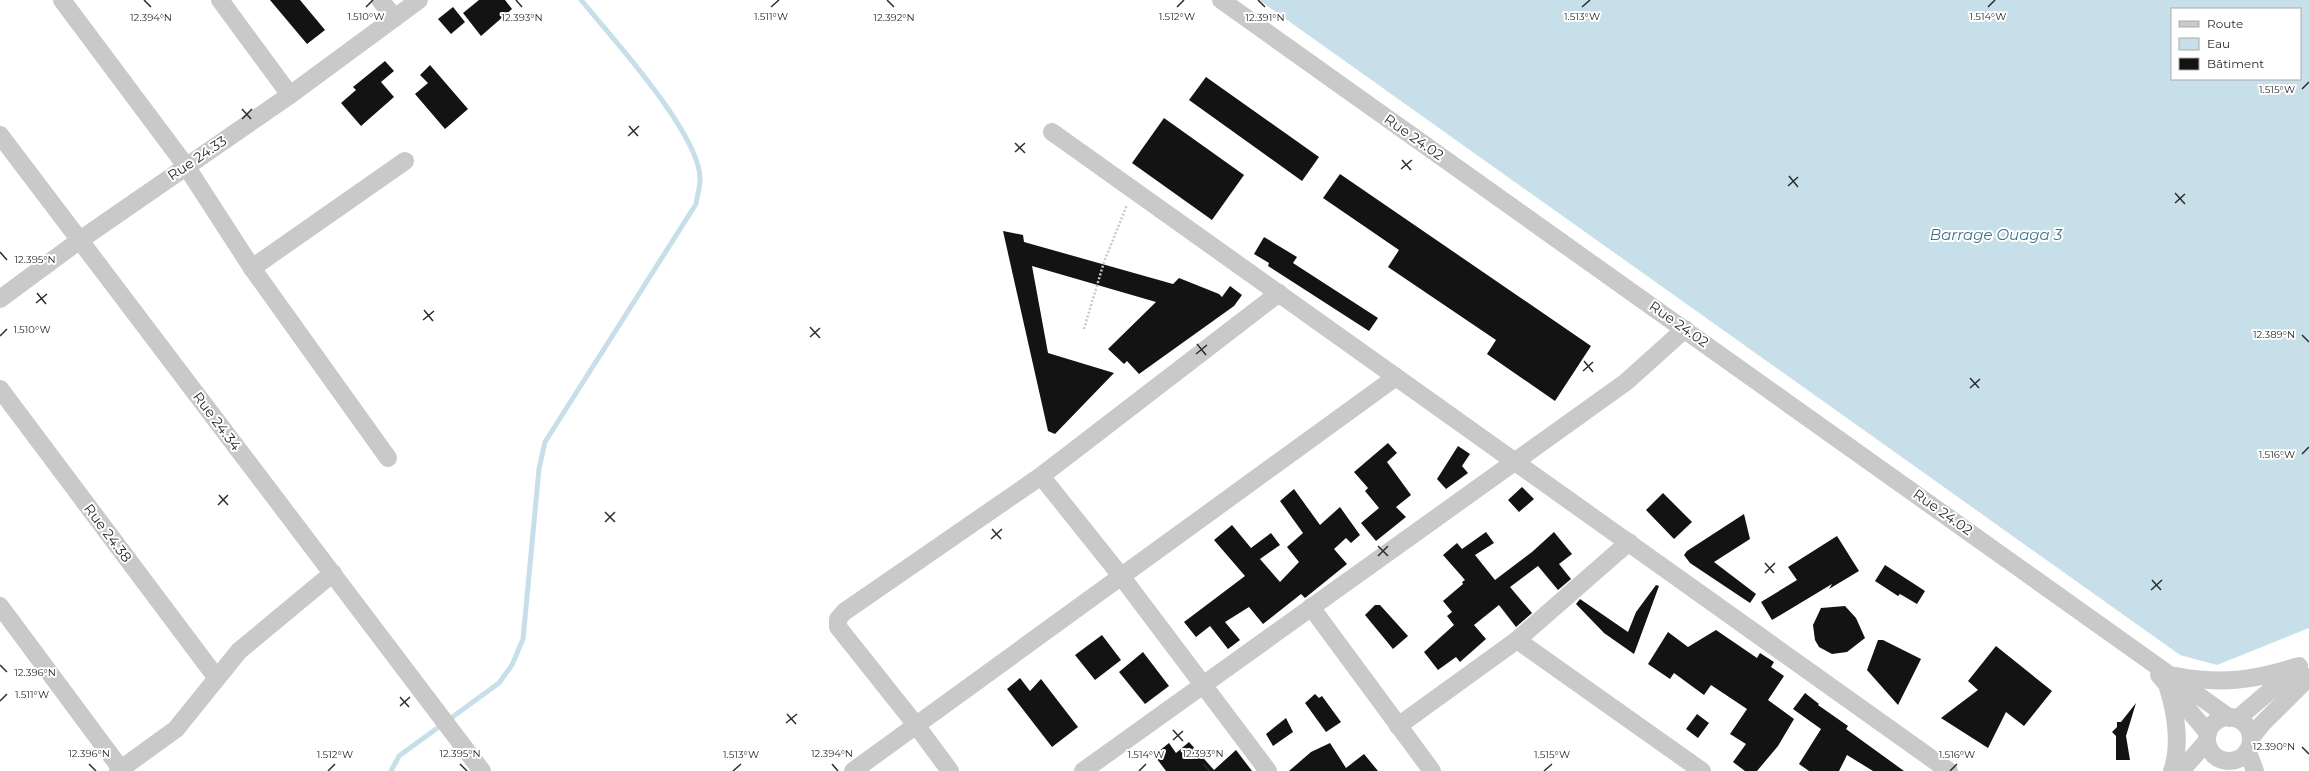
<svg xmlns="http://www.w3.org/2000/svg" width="2309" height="771" font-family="Montserrat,sans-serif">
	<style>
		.water { fill: #c7dfe9; fill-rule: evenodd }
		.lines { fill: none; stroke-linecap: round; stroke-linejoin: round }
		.stream { stroke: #c7dfe9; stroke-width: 5 }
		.building { fill: #131313 }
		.path { stroke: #c9c9c9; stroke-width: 2.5; stroke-dasharray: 2 2; stroke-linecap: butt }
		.minor { stroke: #c9c9c9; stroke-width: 18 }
		.ticks { fill: none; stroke: #2c2c2c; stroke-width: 1.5 }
		.labels { text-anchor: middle; stroke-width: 4; stroke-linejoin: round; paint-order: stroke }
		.street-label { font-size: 14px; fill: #2c2c2c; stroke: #fff }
		.water-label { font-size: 15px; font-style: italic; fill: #3f7489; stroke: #fff }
		.ticks-label { font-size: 10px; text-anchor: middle; fill: #2c2c2c; stroke: #fff; stroke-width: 4; stroke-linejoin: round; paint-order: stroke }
	</style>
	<rect width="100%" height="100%" fill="#fff"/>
	<path class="water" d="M 1259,0 L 2309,0 L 2309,628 L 2217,665 L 2180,655 ZM 2172,9 L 2300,9 L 2300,79 L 2172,79 Z"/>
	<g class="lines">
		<path class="stream" d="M 391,771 L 399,756 L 499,683 L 512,665 L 523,639 L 539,469 L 545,442 L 696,204 C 697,196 700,188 700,180 C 702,136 610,35 581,0"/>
	</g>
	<g class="building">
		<polygon points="270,0 300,0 325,30 307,44"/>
		<polygon points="479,0 505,0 512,9 481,36 463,13"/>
		<polygon points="453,7 465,22 451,34 438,19"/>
		<polygon points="385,61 394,71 381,82 394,97 361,126 341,103 356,90 353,87"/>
		<polygon points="430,65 468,109 445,129 415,94 428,83 420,75"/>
		<polygon points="1206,77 1319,157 1302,181 1189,100"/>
		<polygon points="1164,118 1244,175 1212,220 1132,163"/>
		<polygon points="1340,174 1591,346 1555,401 1487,354 1496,340 1388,267 1399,250 1323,198"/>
		<polygon points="1003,231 1023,235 1024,242 1173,284 1179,278 1219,294 1222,297 1230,286 1242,295 1234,306 1139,374 1127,361 1124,364 1108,349 1156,302 1032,266 1048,353 1114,373 1055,434 1048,431"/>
		<polygon points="1264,237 1297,257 1293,263 1378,318 1369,331 1268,266 1269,263 1254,254"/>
		<polygon points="1388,443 1397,453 1387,462 1411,495 1396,507 1406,517 1376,541 1361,523 1379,508 1365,491 1368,488 1354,472"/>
		<polygon points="1458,446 1470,454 1462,466 1468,473 1446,489 1437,479"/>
		<polygon points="1522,487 1534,499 1519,512 1508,500"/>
		<polygon points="1294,489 1320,525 1340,507 1360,535 1351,543 1346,538 1334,549 1347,564 1305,598 1301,594 1263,624 1249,607 1225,622 1240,640 1228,649 1210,626 1196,637 1184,622 1245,576 1214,540 1232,525 1251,548 1271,533 1280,545 1260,559 1280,582 1299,562 1287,547 1303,533 1280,501"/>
		<polygon points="1663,493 1692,522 1674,539 1646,510"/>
		<polygon points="1744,514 1750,539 1714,562 1756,594 1750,603 1690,563 1684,555 1687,551"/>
		<polygon points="1486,532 1494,543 1475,555 1495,580 1532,552 1554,532 1572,554 1559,564 1571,579 1558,590 1538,566 1510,587 1532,613 1516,627 1499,605 1474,625 1486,639 1460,662 1456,657 1438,670 1424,652 1454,625 1447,616 1452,612 1443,601 1463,584 1462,582 1465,580 1443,555 1457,543 1462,549"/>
		<polygon points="1837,536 1859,571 1829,589 1832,584 1772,620 1761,602 1797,580 1788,567"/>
		<polygon points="1885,565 1925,591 1917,604 1900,594 1898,596 1875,581"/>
		<polygon points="1656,585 1659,586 1634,654 1604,633 1576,604 1580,599 1628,632 1636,612"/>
		<polygon points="1375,605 1380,605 1408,636 1393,649 1365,615"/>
		<polygon points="1845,606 1856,618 1865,638 1847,652 1832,654 1819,647 1815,640 1813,625 1821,608"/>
		<polygon points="1716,630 1757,658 1760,653 1774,662 1771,667 1784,676 1768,700 1794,719 1778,746 1757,771 1745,771 1733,762 1746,744 1730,734 1747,709 1711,685 1704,695 1674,673 1670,679 1648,664 1668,632 1688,647"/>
		<polygon points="1102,635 1121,660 1095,680 1075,655"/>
		<polygon points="1878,640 1883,640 1921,659 1898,705 1867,670"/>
		<polygon points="1996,646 2052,691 2024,726 2006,712 1988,748 1941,718 1978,690 1968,681"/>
		<polygon points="1143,652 1169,686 1145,704 1119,672"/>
		<polygon points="1020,678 1030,691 1041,679 1078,727 1052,747 1007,689"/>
		<polygon points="1805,693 1819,704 1818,705 1848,726 1846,729 1904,771 1873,771 1847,755 1839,771 1809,771 1799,764 1821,729 1793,709"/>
		<polygon points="1315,694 1319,698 1322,696 1341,722 1326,732 1305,703"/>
		<polygon points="2136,703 2126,736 2130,760 2116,760 2116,736 2112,732 2117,727 2117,722 2121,722"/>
		<polygon points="1697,714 1709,723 1698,738 1686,729"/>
		<polygon points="1286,718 1293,732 1273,746 1266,734"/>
		<polygon points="1189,742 1214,770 1236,750 1252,771 1166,771 1154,755 1169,743 1176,753"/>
		<polygon points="1330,743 1346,768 1364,754 1378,771 1289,771 1311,752"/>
	</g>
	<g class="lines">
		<polyline class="path" points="1084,329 1104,262 1127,205"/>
		<g class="minor">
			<polyline points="62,0 186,166 252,268 388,458"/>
			<polyline points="220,0 290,95"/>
			<polyline points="380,0 395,18"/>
			<polyline points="1221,0 2230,718"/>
			<polyline points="1052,132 1949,771"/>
			<polyline points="0,135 482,771"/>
			<polyline points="252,268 405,161"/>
			<polyline points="0,299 80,240 290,95 419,0"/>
			<polyline points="0,389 216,677"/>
			<polyline points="1041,476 1121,576 1268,771"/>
			<polyline points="0,606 121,769"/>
			<polyline points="1311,607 1432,771"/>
			<polyline points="1517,640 1702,771"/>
			<polyline points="2159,675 2208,733"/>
			<path d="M 2176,676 C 2222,685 2255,680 2299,666"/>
			<path d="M 2168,688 C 2176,713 2181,746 2172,771"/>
			<circle cx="2229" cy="739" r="22"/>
			<polyline points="2237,719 2293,671"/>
			<polyline points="1398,726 1517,640 1629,542"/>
			<polyline points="2251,738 2262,724 2309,677"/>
			<polyline points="2248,752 2255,771"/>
			<polyline points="118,771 176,729 239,651 333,573"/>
			<polyline points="853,771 1396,377"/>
			<polyline points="950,771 916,725 838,627 838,619 844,612 1041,476 1279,293"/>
			<polyline points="1083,771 1626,382 1685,329"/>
			<polyline points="2181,771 2207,741"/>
		</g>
	</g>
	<path class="ticks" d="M 144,0 L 151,7M 516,0 L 522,7M 887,0 L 894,7M 1258,0 L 1265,7M 366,7 L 373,0M 771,7 L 779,0M 1177,7 L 1184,0M 1582,7 L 1590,0M 1988,7 L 1995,0M 2302,89 L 2309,82M 242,109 L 251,119M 242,119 L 252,109M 629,126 L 638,136M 628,136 L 639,126M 1015,143 L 1025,153M 1015,152 L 1025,143M 1402,160 L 1411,170M 1401,169 L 1412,160M 1789,176 L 1798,187M 1788,186 L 1798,177M 2175,193 L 2185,204M 2175,203 L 2185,194M 0,252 L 7,260M 37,293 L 46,304M 36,303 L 47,294M 424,310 L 433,321M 423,320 L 434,311M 810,327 L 820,338M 2302,335 L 2309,342M 0,336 L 7,329M 810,337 L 820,328M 1197,344 L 1206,355M 1196,354 L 1207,345M 1584,361 L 1593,372M 1583,371 L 1593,362M 1970,378 L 1979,388M 1970,388 L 1980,379M 2302,454 L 2309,447M 219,495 L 228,505M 218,505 L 228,495M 605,512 L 615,522M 605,522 L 615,512M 992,529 L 1001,539M 991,539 L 1002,529M 1378,546 L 1388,556M 1378,556 L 1388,546M 1765,563 L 1774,573M 1765,573 L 1775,563M 2152,580 L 2161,590M 2151,590 L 2162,580M 0,665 L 7,672M 400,697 L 409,707M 0,701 L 7,694M 400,706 L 410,697M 787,714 L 796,724M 786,723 L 797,714M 1173,730 L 1183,741M 1173,740 L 1183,731M 2302,747 L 2309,754M 89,764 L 96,771M 460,764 L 467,771M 832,764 L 838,771M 1203,764 L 1210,771M 328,771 L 335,764M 733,771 L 741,764M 1139,771 L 1146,764M 1544,771 L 1552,764M 1950,771 L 1957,764"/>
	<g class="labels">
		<g class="street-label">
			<text transform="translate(1414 137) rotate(35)" y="5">Rue 24.02</text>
			<text transform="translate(197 158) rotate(-34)" y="5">Rue 24.33</text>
			<text transform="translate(1679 324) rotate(35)" y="5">Rue 24.02</text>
			<text transform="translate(217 421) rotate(53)" y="5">Rue 24.34</text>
			<text transform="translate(1943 512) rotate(35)" y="5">Rue 24.02</text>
			<text transform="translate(108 533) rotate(53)" y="5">Rue 24.38</text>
		</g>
		<g class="water-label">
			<text x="1996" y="240">Barrage Ouaga 3</text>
		</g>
	</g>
	<g class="ticks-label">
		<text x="366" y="20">1.510°W</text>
		<text x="771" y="20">1.511°W</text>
		<text x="1177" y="20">1.512°W</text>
		<text x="1582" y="20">1.513°W</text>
		<text x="1988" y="20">1.514°W</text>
		<text x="151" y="21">12.394°N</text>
		<text x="522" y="21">12.393°N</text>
		<text x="894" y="21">12.392°N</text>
		<text x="1265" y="21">12.391°N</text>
		<text x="2277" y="93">1.515°W</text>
		<text x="35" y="263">12.395°N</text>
		<text x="32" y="333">1.510°W</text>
		<text x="2274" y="338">12.389°N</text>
		<text x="2277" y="458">1.516°W</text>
		<text x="35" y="676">12.396°N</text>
		<text x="32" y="698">1.511°W</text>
		<text x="2274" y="750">12.390°N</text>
		<text x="89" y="757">12.396°N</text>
		<text x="460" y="757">12.395°N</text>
		<text x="832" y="757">12.394°N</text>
		<text x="1203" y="757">12.393°N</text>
		<text x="335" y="758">1.512°W</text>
		<text x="741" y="758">1.513°W</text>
		<text x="1146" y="758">1.514°W</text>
		<text x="1552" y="758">1.515°W</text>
		<text x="1957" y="758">1.516°W</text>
	</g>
	<rect x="2171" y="8" width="130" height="72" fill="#ffffff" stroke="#ababab"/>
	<rect x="2179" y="21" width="20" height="6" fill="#c9c9c9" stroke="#ababab"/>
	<text x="2207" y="28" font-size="12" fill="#2c2c2c">Route</text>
	<rect x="2179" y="38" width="20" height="12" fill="#c7dfe9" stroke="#ababab"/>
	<text x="2207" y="48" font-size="12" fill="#2c2c2c">Eau</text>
	<rect x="2179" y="58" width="20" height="12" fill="#131313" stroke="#ababab"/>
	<text x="2207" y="68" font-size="12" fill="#2c2c2c">Bâtiment</text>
</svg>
